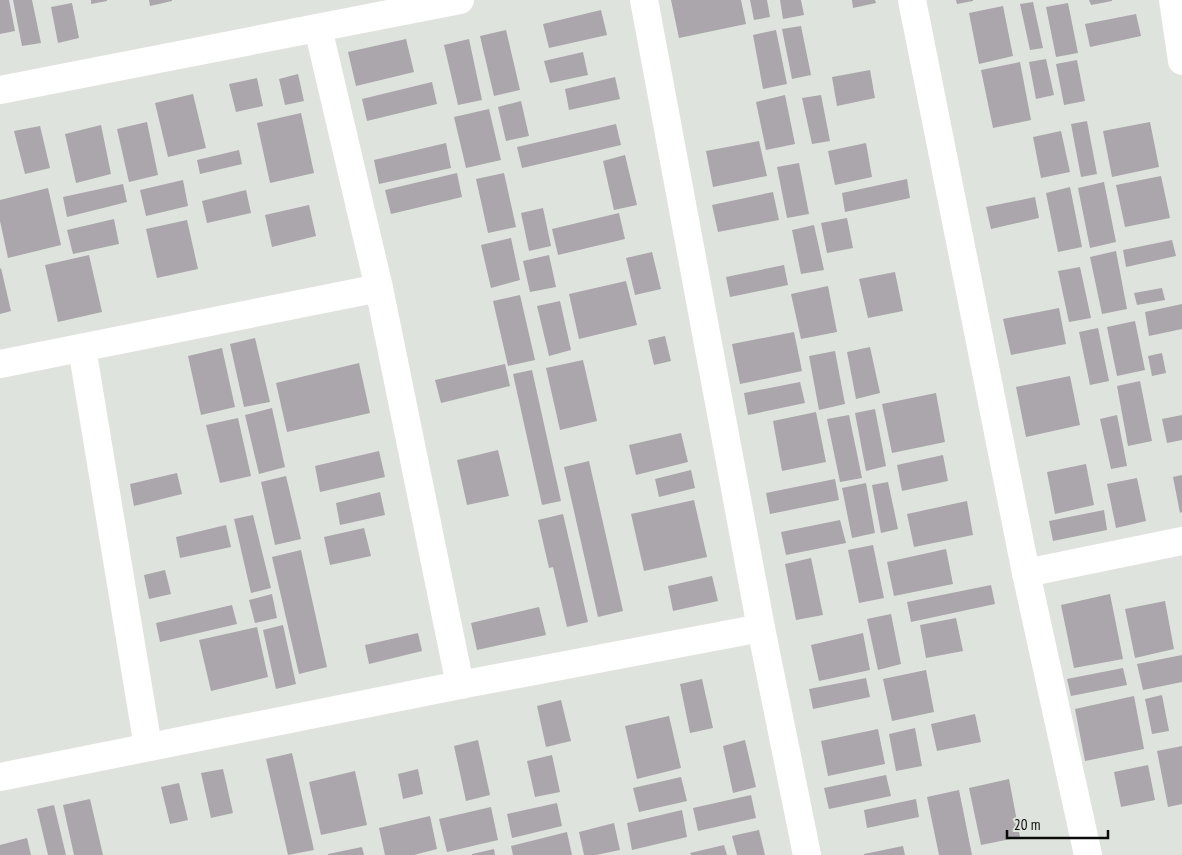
<svg xmlns="http://www.w3.org/2000/svg" width="1182" height="855" font-family="'PT Sans Narrow',sans-serif">
	<style>
		.building { fill: #aaa6ac }
		.lines { fill: none; stroke-linecap: round; stroke-linejoin: round }
		.street { stroke: #fff; stroke-width: 28 }
		.secondary { stroke: #fff; stroke-width: 28 }
	</style>
	<rect width="100%" height="100%" fill="#dfe3dd"/>
	<g class="building">
		<polygon points="0,0 9,0 15,31 0,34"/>
		<polygon points="13,0 32,0 41,43 22,46"/>
		<polygon points="91,0 107,0 107,1 91,4"/>
		<polygon points="149,0 172,0 172,1 150,6"/>
		<polygon points="671,0 741,0 746,24 679,38"/>
		<polygon points="750,0 767,0 770,17 754,20"/>
		<polygon points="780,0 801,0 804,15 783,19"/>
		<polygon points="852,0 875,0 876,3 853,8"/>
		<polygon points="956,0 973,0 973,1 957,4"/>
		<polygon points="1089,0 1112,0 1112,1 1091,5"/>
		<polygon points="1033,2 1043,48 1030,50 1020,4"/>
		<polygon points="72,3 79,38 58,43 51,7"/>
		<polygon points="1068,3 1078,53 1056,57 1046,7"/>
		<polygon points="1003,6 1013,56 979,64 969,13"/>
		<polygon points="601,10 607,35 549,48 543,24"/>
		<polygon points="1136,14 1141,36 1090,47 1085,24"/>
		<polygon points="801,26 811,75 792,79 782,29"/>
		<polygon points="506,30 520,90 494,96 480,36"/>
		<polygon points="776,30 787,84 763,89 753,35"/>
		<polygon points="406,39 414,72 356,86 348,52"/>
		<polygon points="469,39 482,100 458,105 444,45"/>
		<polygon points="583,52 588,75 550,83 544,61"/>
		<polygon points="1046,59 1054,95 1036,99 1029,62"/>
		<polygon points="1077,60 1085,101 1064,105 1056,64"/>
		<polygon points="1020,62 1031,120 993,128 981,70"/>
		<polygon points="870,70 875,98 837,106 832,77"/>
		<polygon points="298,74 304,101 285,105 279,79"/>
		<polygon points="615,77 620,99 569,110 565,89"/>
		<polygon points="257,78 263,106 236,112 229,84"/>
		<polygon points="432,82 437,104 367,121 362,99"/>
		<polygon points="193,94 206,148 168,157 155,103"/>
		<polygon points="785,95 795,144 766,150 756,102"/>
		<polygon points="821,95 830,141 812,144 802,98"/>
		<polygon points="521,101 529,136 506,141 498,107"/>
		<polygon points="489,109 501,160 466,168 454,117"/>
		<polygon points="301,113 314,173 270,183 257,123"/>
		<polygon points="1087,121 1097,174 1081,177 1071,124"/>
		<polygon points="147,122 158,175 129,182 117,129"/>
		<polygon points="1150,122 1159,167 1112,177 1103,131"/>
		<polygon points="616,124 621,145 522,168 517,147"/>
		<polygon points="101,125 111,174 76,183 65,134"/>
		<polygon points="40,126 50,168 25,174 14,131"/>
		<polygon points="1061,131 1070,172 1041,178 1033,137"/>
		<polygon points="759,141 767,176 713,187 706,151"/>
		<polygon points="446,143 451,168 379,184 374,160"/>
		<polygon points="866,143 872,177 835,185 828,151"/>
		<polygon points="239,150 242,164 200,174 197,160"/>
		<polygon points="625,155 637,205 614,210 603,161"/>
		<polygon points="799,163 809,214 787,218 777,167"/>
		<polygon points="457,173 462,197 391,214 385,190"/>
		<polygon points="504,173 516,227 488,233 476,179"/>
		<polygon points="1161,176 1170,218 1125,227 1116,185"/>
		<polygon points="907,179 910,198 845,212 842,193"/>
		<polygon points="183,180 188,206 146,216 140,190"/>
		<polygon points="1104,182 1116,242 1090,248 1078,188"/>
		<polygon points="123,184 127,202 67,217 63,197"/>
		<polygon points="1070,187 1082,247 1058,252 1046,193"/>
		<polygon points="48,188 61,245 8,258 0,221 0,200"/>
		<polygon points="246,190 251,213 207,223 202,201"/>
		<polygon points="773,192 779,220 718,232 712,205"/>
		<polygon points="1035,197 1039,218 991,229 986,207"/>
		<polygon points="309,205 316,236 272,247 265,215"/>
		<polygon points="543,208 551,246 529,251 521,213"/>
		<polygon points="619,213 625,239 558,255 552,229"/>
		<polygon points="847,218 853,248 827,253 821,223"/>
		<polygon points="114,219 119,244 73,254 67,230"/>
		<polygon points="187,220 198,269 157,278 146,229"/>
		<polygon points="814,225 824,270 801,274 792,230"/>
		<polygon points="511,238 520,280 491,288 481,245"/>
		<polygon points="1172,240 1176,256 1126,267 1123,250"/>
		<polygon points="1116,251 1127,309 1102,314 1090,257"/>
		<polygon points="652,252 661,289 635,295 626,258"/>
		<polygon points="89,255 102,312 58,322 45,265"/>
		<polygon points="549,255 556,287 530,292 523,261"/>
		<polygon points="784,265 788,285 730,297 726,277"/>
		<polygon points="1080,267 1091,318 1069,322 1058,271"/>
		<polygon points="1,268 11,311 0,314 0,269"/>
		<polygon points="895,272 903,311 868,318 859,279"/>
		<polygon points="626,281 637,325 579,339 569,294"/>
		<polygon points="828,286 837,332 801,339 791,294"/>
		<polygon points="1162,288 1165,300 1137,305 1134,293"/>
		<polygon points="520,295 535,360 508,366 493,301"/>
		<polygon points="560,301 571,350 549,356 537,306"/>
		<polygon points="1182,304 1182,329 1149,336 1145,312"/>
		<polygon points="1059,308 1066,344 1011,355 1003,319"/>
		<polygon points="1135,321 1145,370 1117,376 1107,327"/>
		<polygon points="1098,328 1109,381 1090,385 1079,332"/>
		<polygon points="794,332 802,371 740,384 732,344"/>
		<polygon points="665,336 671,361 654,365 648,340"/>
		<polygon points="255,338 270,402 244,407 230,344"/>
		<polygon points="870,347 880,393 856,399 847,352"/>
		<polygon points="222,348 235,407 201,415 188,356"/>
		<polygon points="835,351 845,404 819,410 809,356"/>
		<polygon points="1162,353 1166,373 1152,376 1148,356"/>
		<polygon points="583,360 597,421 560,430 546,368"/>
		<polygon points="359,363 370,413 287,432 276,383"/>
		<polygon points="505,364 510,386 441,403 435,380"/>
		<polygon points="532,370 561,501 542,505 513,374"/>
		<polygon points="1070,376 1080,425 1026,437 1016,387"/>
		<polygon points="1140,381 1152,441 1128,446 1117,386"/>
		<polygon points="800,382 805,403 748,415 744,393"/>
		<polygon points="936,393 945,442 892,453 882,404"/>
		<polygon points="272,408 285,467 259,474 245,415"/>
		<polygon points="875,409 886,466 866,471 855,413"/>
		<polygon points="816,412 826,462 782,471 773,421"/>
		<polygon points="849,415 862,478 840,482 827,419"/>
		<polygon points="1117,415 1127,466 1111,469 1100,419"/>
		<polygon points="1182,415 1182,440 1167,443 1162,419"/>
		<polygon points="238,418 251,476 220,483 206,425"/>
		<polygon points="681,433 688,462 636,475 629,445"/>
		<polygon points="498,450 509,496 467,505 457,460"/>
		<polygon points="379,451 385,477 320,492 315,466"/>
		<polygon points="943,455 948,481 902,491 897,465"/>
		<polygon points="589,461 623,611 598,617 564,467"/>
		<polygon points="1086,464 1094,505 1055,514 1047,472"/>
		<polygon points="691,470 695,488 659,497 655,479"/>
		<polygon points="177,473 182,494 134,506 130,484"/>
		<polygon points="1182,475 1182,512 1180,513 1173,477"/>
		<polygon points="286,476 301,539 275,545 261,482"/>
		<polygon points="1137,478 1146,521 1116,528 1107,484"/>
		<polygon points="835,479 839,500 770,514 766,493"/>
		<polygon points="888,482 898,529 881,533 872,485"/>
		<polygon points="866,483 875,533 852,538 842,488"/>
		<polygon points="380,492 385,515 340,525 336,503"/>
		<polygon points="694,500 707,557 644,571 631,514"/>
		<polygon points="967,501 973,535 914,547 907,514"/>
		<polygon points="1104,510 1107,530 1053,541 1049,521"/>
		<polygon points="563,514 588,622 567,627 553,567 549,568 538,520"/>
		<polygon points="253,515 271,588 251,593 234,519"/>
		<polygon points="840,520 846,543 786,555 781,532"/>
		<polygon points="226,525 231,547 180,558 176,537"/>
		<polygon points="364,528 371,556 330,565 324,537"/>
		<polygon points="873,545 884,598 859,603 848,550"/>
		<polygon points="946,549 953,584 894,596 887,562"/>
		<polygon points="301,550 327,667 299,674 272,557"/>
		<polygon points="811,558 823,615 796,620 785,564"/>
		<polygon points="165,570 171,594 149,599 144,575"/>
		<polygon points="712,576 718,601 673,611 668,586"/>
		<polygon points="991,585 995,604 911,622 907,602"/>
		<polygon points="272,594 277,618 255,623 249,600"/>
		<polygon points="1110,594 1123,659 1074,668 1061,605"/>
		<polygon points="1165,601 1174,649 1135,658 1125,609"/>
		<polygon points="232,605 237,624 160,642 156,623"/>
		<polygon points="539,607 546,635 477,650 471,623"/>
		<polygon points="891,614 901,664 878,670 867,619"/>
		<polygon points="956,618 963,651 926,658 920,625"/>
		<polygon points="283,625 296,684 276,689 263,630"/>
		<polygon points="257,627 268,677 211,691 199,640"/>
		<polygon points="418,633 422,651 369,664 365,645"/>
		<polygon points="863,633 870,670 819,681 811,645"/>
		<polygon points="1182,655 1182,682 1143,690 1137,664"/>
		<polygon points="1123,668 1127,685 1071,696 1067,679"/>
		<polygon points="926,670 934,712 892,721 883,679"/>
		<polygon points="866,678 870,697 813,709 809,689"/>
		<polygon points="702,679 713,728 690,733 680,684"/>
		<polygon points="1162,695 1169,731 1152,734 1145,699"/>
		<polygon points="1134,696 1144,749 1085,761 1075,709"/>
		<polygon points="561,700 571,741 546,747 537,706"/>
		<polygon points="975,714 981,742 937,751 931,724"/>
		<polygon points="669,716 681,768 637,779 625,726"/>
		<polygon points="915,728 922,766 896,771 889,734"/>
		<polygon points="878,729 885,764 828,776 821,741"/>
		<polygon points="478,740 490,795 466,801 454,746"/>
		<polygon points="745,740 756,787 733,793 723,746"/>
		<polygon points="1182,746 1182,804 1168,807 1157,751"/>
		<polygon points="292,753 314,850 288,855 266,759"/>
		<polygon points="552,755 560,792 535,797 527,761"/>
		<polygon points="1148,765 1155,800 1121,807 1114,772"/>
		<polygon points="223,769 233,813 211,818 201,773"/>
		<polygon points="418,769 423,794 403,799 398,774"/>
		<polygon points="355,771 367,825 321,835 309,782"/>
		<polygon points="886,775 891,796 829,809 824,788"/>
		<polygon points="681,777 687,801 639,812 633,788"/>
		<polygon points="1009,779 1020,837 981,845 969,788"/>
		<polygon points="179,783 188,820 170,824 161,787"/>
		<polygon points="959,790 972,855 939,855 927,797"/>
		<polygon points="751,795 756,818 698,831 693,808"/>
		<polygon points="90,799 103,855 74,855 63,805"/>
		<polygon points="916,799 919,817 867,828 864,810"/>
		<polygon points="557,803 562,826 512,838 507,814"/>
		<polygon points="54,805 66,855 48,855 37,809"/>
		<polygon points="491,807 498,840 447,852 439,819"/>
		<polygon points="682,810 687,837 632,850 627,823"/>
		<polygon points="430,816 437,849 414,855 385,855 379,828"/>
		<polygon points="614,823 620,850 596,855 584,855 579,832"/>
		<polygon points="759,830 765,855 737,855 732,836"/>
		<polygon points="567,832 572,855 513,855 511,846"/>
		<polygon points="27,838 31,855 0,855 0,845"/>
		<polygon points="724,845 727,855 691,855 690,853"/>
		<polygon points="903,846 905,855 864,855 864,854"/>
		<polygon points="362,847 364,855 328,855 328,854"/>
		<polygon points="494,849 495,855 472,855 472,854"/>
	</g>
	<g class="lines">
		<g class="street">
			<polyline points="912,0 1026,573 1088,855"/>
			<polyline points="1173,0 1182,61"/>
			<polyline points="318,28 379,288 460,685"/>
			<polyline points="0,90 460,0"/>
			<polyline points="82,348 148,747"/>
			<polyline points="0,364 379,288"/>
			<polyline points="1026,573 1182,541"/>
			<polyline points="0,777 460,685 761,628"/>
		</g>
		<polyline class="secondary" points="644,0 761,628 807,855"/>
	</g>
	<path d="M1007 830v8h101v-8" fill="none" stroke="#0b0c0a" stroke-width="2.5"/>
	<text x="1014" y="830" font-size="15" fill="#0b0c0a" stroke="#dfe3dd" stroke-width="4" paint-order="stroke">20 m</text>
</svg>
